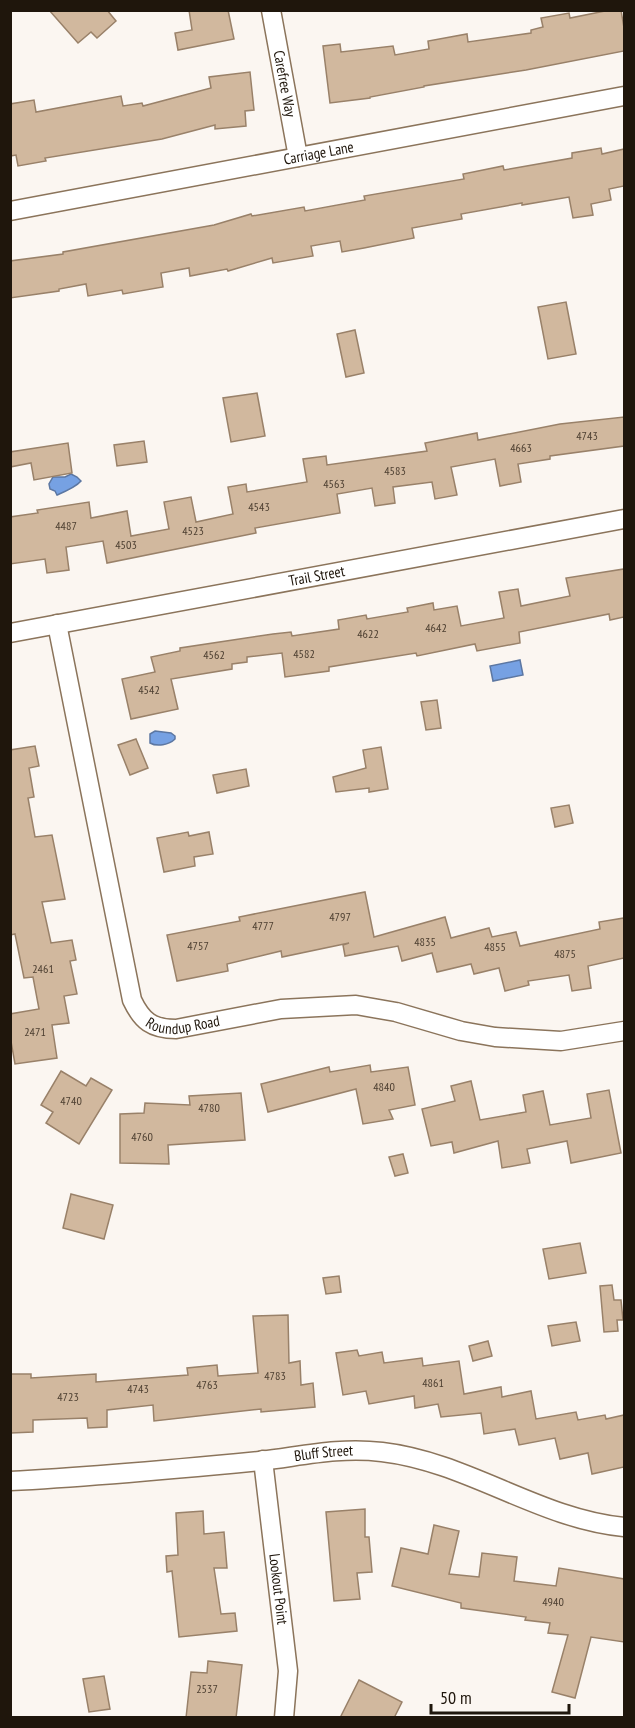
<svg xmlns="http://www.w3.org/2000/svg" width="635" height="1728" font-family="'PT Sans Narrow',sans-serif">
	<style>
		.water { fill: #76a1e3; stroke: #5c77a2; stroke-width: 1.5 }
		.building { fill: #d1b89e; stroke: #998169; stroke-width: 1.5 }
		.lines { fill: none; stroke-linecap: round; stroke-linejoin: round }
		.minor-casing { stroke: #8b745b; stroke-width: 21 }
		.minor { stroke: #fff; stroke-width: 18 }
		.labels { text-anchor: middle; stroke-width: 5; stroke-linejoin: round; paint-order: stroke }
		.number-label { font-size: 12px; fill: #4c3e30 }
		.street-label { font-size: 15px; fill: #1f160c; stroke: #fbf6f1 }
	</style>
	<rect width="100%" height="100%" fill="#fbf6f1"/>
	<g class="water">
		<path d="M 71,474 L 77,477 L 81,481 C 76,487 64,492 57,495 L 55,491 L 50,489 L 49,484 L 53,477 L 65,477 Z"/>
		<polygon points="520,660 523,675 493,681 490,666"/>
		<path d="M 155,731 L 171,733 L 175,736 L 175,739 C 169,745 157,747 150,743 L 150,734 Z"/>
	</g>
	<g class="building">
		<polygon points="49,10 107,10 116,21 97,38 91,32 78,43"/>
		<polygon points="189,10 228,10 234,39 178,50 175,33 192,30"/>
		<polygon points="610,10 621,10 624,28 624,51 526,70 424,86 424,87 370,97 370,98 330,103 323,46 340,44 341,52 393,46 395,55 429,49 428,41 467,34 468,42 531,33 531,30 543,27 541,18 569,13 570,18"/>
		<polygon points="250,72 254,110 245,111 246,126 215,129 215,125 162,139 45,158 46,161 18,166 16,155 10,156 10,104 34,100 36,112 121,96 123,106 142,103 143,106 211,88 209,77"/>
		<polygon points="601,148 602,154 624,149 624,186 609,189 611,200 591,204 593,215 573,218 569,197 522,205 522,203 461,214 462,219 412,228 414,238 364,248 342,252 340,241 311,246 313,256 273,263 272,258 228,271 227,269 190,276 189,268 161,273 163,287 123,294 122,290 88,296 86,284 59,289 59,291 10,298 10,261 63,254 63,252 214,225 251,214 252,216 304,207 305,211 365,200 364,196 464,179 463,174 503,166 504,170 572,158 572,153"/>
		<polygon points="566,302 576,354 548,359 538,307"/>
		<polygon points="355,330 364,373 346,377 337,334"/>
		<polygon points="257,393 265,436 231,442 223,398"/>
		<polygon points="624,417 624,446 550,456 550,459 518,464 521,482 500,486 495,459 451,467 457,495 435,499 432,482 393,487 395,503 375,506 372,488 337,494 340,513 255,528 256,533 107,563 103,541 66,547 69,570 47,573 45,559 10,564 10,517 38,513 37,510 89,502 91,518 127,511 131,536 169,529 164,502 191,497 196,522 233,514 228,487 246,484 247,492 307,482 303,459 326,456 327,465 427,451 425,443 477,433 478,440 560,424"/>
		<polygon points="144,441 147,462 117,466 114,445"/>
		<polygon points="68,443 72,473 34,480 31,463 10,467 10,452"/>
		<polygon points="624,569 624,617 610,620 609,614 519,632 520,643 477,651 475,644 417,656 416,653 329,667 329,671 285,677 282,653 247,657 247,662 232,664 232,669 171,679 178,709 131,719 122,679 155,672 151,657 180,651 180,648 273,634 291,632 292,636 339,629 338,620 366,615 367,619 408,612 407,608 433,603 434,610 457,606 461,626 504,618 499,592 518,589 521,606 570,596 566,578"/>
		<polygon points="437,700 441,728 426,730 421,702"/>
		<polygon points="136,739 148,768 130,775 118,745"/>
		<polygon points="35,746 39,766 29,768 34,797 28,798 35,837 52,835 65,899 42,902 51,943 72,940 76,960 70,961 77,994 64,996 69,1023 52,1025 57,1058 15,1064 10,1036 10,1014 39,1009 33,977 24,978 15,934 10,935 10,750"/>
		<polygon points="381,747 388,789 369,792 369,788 336,792 333,777 366,768 363,750"/>
		<polygon points="246,769 249,786 217,793 213,775"/>
		<polygon points="569,805 573,823 555,827 551,808"/>
		<polygon points="188,832 189,836 209,832 213,854 194,857 195,866 164,872 157,838"/>
		<polygon points="365,892 374,937 445,917 451,938 489,928 492,937 516,932 520,946 600,929 599,922 624,918 624,958 588,966 591,988 572,991 569,975 528,981 529,985 505,991 499,968 474,974 471,964 437,972 432,953 402,961 398,946 345,956 343,945 349,943 282,957 281,951 227,964 228,971 177,981 167,935 240,921 239,917"/>
		<polygon points="370,1065 371,1072 408,1067 415,1105 389,1110 393,1119 363,1124 356,1089 268,1112 261,1084 329,1067 330,1072"/>
		<polygon points="61,1071 86,1086 91,1078 112,1090 79,1144 46,1123 53,1112 41,1105"/>
		<polygon points="471,1081 480,1120 526,1112 523,1095 543,1091 550,1125 591,1118 587,1094 609,1090 621,1153 571,1163 567,1141 527,1149 530,1163 502,1168 498,1141 454,1153 452,1142 431,1146 422,1109 455,1101 451,1086"/>
		<polygon points="241,1093 245,1140 168,1145 169,1164 120,1163 120,1114 144,1113 145,1103 190,1105 189,1096"/>
		<polygon points="403,1154 408,1173 395,1176 389,1157"/>
		<polygon points="71,1194 113,1205 104,1239 63,1228"/>
		<polygon points="580,1243 586,1273 549,1279 543,1249"/>
		<polygon points="339,1276 341,1292 326,1294 323,1278"/>
		<polygon points="612,1285 614,1300 621,1300 623,1320 617,1320 618,1331 604,1332 600,1286"/>
		<polygon points="288,1315 289,1363 300,1361 301,1385 313,1383 315,1407 261,1412 261,1409 154,1421 153,1405 107,1410 107,1427 88,1428 87,1418 33,1420 33,1432 11,1433 10,1374 31,1374 31,1378 96,1374 96,1382 188,1375 187,1368 217,1365 218,1376 258,1373 253,1316"/>
		<polygon points="576,1322 580,1341 552,1346 548,1326"/>
		<polygon points="488,1341 492,1356 473,1361 469,1346"/>
		<polygon points="357,1350 359,1356 382,1352 384,1363 422,1358 423,1366 459,1361 464,1394 501,1387 502,1397 531,1391 536,1419 576,1412 578,1420 605,1415 606,1419 624,1415 624,1467 592,1474 588,1453 560,1459 555,1438 519,1445 515,1429 484,1434 481,1413 441,1417 438,1404 415,1408 414,1396 369,1404 366,1391 343,1395 336,1353"/>
		<polygon points="365,1509 365,1537 369,1537 372,1572 357,1573 360,1599 334,1601 326,1512"/>
		<polygon points="203,1511 204,1534 224,1532 227,1568 214,1568 221,1614 235,1613 237,1631 179,1637 172,1571 167,1572 166,1556 178,1555 176,1513"/>
		<polygon points="434,1525 459,1531 449,1574 479,1577 482,1553 517,1557 514,1581 556,1586 559,1568 624,1579 624,1642 591,1637 575,1698 552,1692 568,1635 548,1633 550,1623 525,1620 526,1617 461,1608 461,1603 392,1586 401,1548 428,1554"/>
		<polygon points="208,1661 242,1665 236,1718 186,1718 191,1672 207,1673"/>
		<polygon points="104,1676 110,1709 89,1712 83,1679"/>
		<polygon points="359,1680 402,1702 394,1718 340,1718"/>
	</g>
	<g class="lines">
		<defs>
			<g id="minor">
				<path id="s1" d="M 271,10 L 298,157"/>
				<path id="s2" d="M 10,211 L 624,96"/>
				<path id="s3" d="M 57,624 L 132,1000 C 142,1021 152,1029 176,1029 L 281,1009 L 356,1005 L 396,1012 L 461,1031 L 495,1037 L 561,1041 L 624,1031"/>
				<path id="s4" d="M 10,633 L 624,519"/>
				<path id="s5" d="M 263,1460 L 288,1671 L 284,1718"/>
				<path id="s6" d="M 10,1481 C 94,1477 177,1469 260,1461 C 303,1456 338,1447 382,1452 C 468,1462 539,1519 624,1527"/>
			</g>
		</defs>
		<use href="#minor" class="minor-casing"/>
		<use href="#minor" class="minor"/>
	</g>
	<g class="labels">
		<g class="number-label">
			<text x="587" y="440">4743</text>
			<text x="521" y="452">4663</text>
			<text x="395" y="475">4583</text>
			<text x="334" y="488">4563</text>
			<text x="259" y="511">4543</text>
			<text x="66" y="530">4487</text>
			<text x="193" y="535">4523</text>
			<text x="126" y="549">4503</text>
			<text x="436" y="632">4642</text>
			<text x="368" y="638">4622</text>
			<text x="304" y="658">4582</text>
			<text x="214" y="659">4562</text>
			<text x="149" y="694">4542</text>
			<text x="340" y="921">4797</text>
			<text x="263" y="930">4777</text>
			<text x="425" y="946">4835</text>
			<text x="198" y="950">4757</text>
			<text x="495" y="951">4855</text>
			<text x="565" y="958">4875</text>
			<text x="43" y="973">2461</text>
			<text x="35" y="1036">2471</text>
			<text x="384" y="1091">4840</text>
			<text x="71" y="1105">4740</text>
			<text x="209" y="1112">4780</text>
			<text x="142" y="1141">4760</text>
			<text x="275" y="1380">4783</text>
			<text x="433" y="1387">4861</text>
			<text x="207" y="1389">4763</text>
			<text x="138" y="1393">4743</text>
			<text x="68" y="1401">4723</text>
			<text x="553" y="1606">4940</text>
			<text x="207" y="1693">2537</text>
		</g>
		<g class="street-label">
			<text dy="5" stroke="none"><textPath href="#s1" startOffset="75">Carefree Way</textPath></text>
			<text dy="5" stroke="none"><textPath href="#s2" startOffset="314">Carriage Lane</textPath></text>
			<text dy="5" stroke="none"><textPath href="#s4" startOffset="312">Trail Street</textPath></text>
			<text dy="5" stroke="none"><textPath href="#s3" startOffset="447">Roundup Road</textPath></text>
			<text dy="5" stroke="none"><textPath href="#s6" startOffset="315">Bluff Street</textPath></text>
			<text dy="5" stroke="none"><textPath href="#s5" startOffset="130">Lookout Point</textPath></text>
		</g>
	</g>
	<rect width="635" height="1728" fill="none" stroke="#1f160c" stroke-width="24"/>
	<path d="M431 1704v9h138v-9" fill="none" stroke="#1f160c" stroke-width="3"/>
	<text x="440" y="1704" font-size="18" fill="#1f160c" stroke="#fbf6f1" stroke-width="4.5" paint-order="stroke">50 m</text>
</svg>
